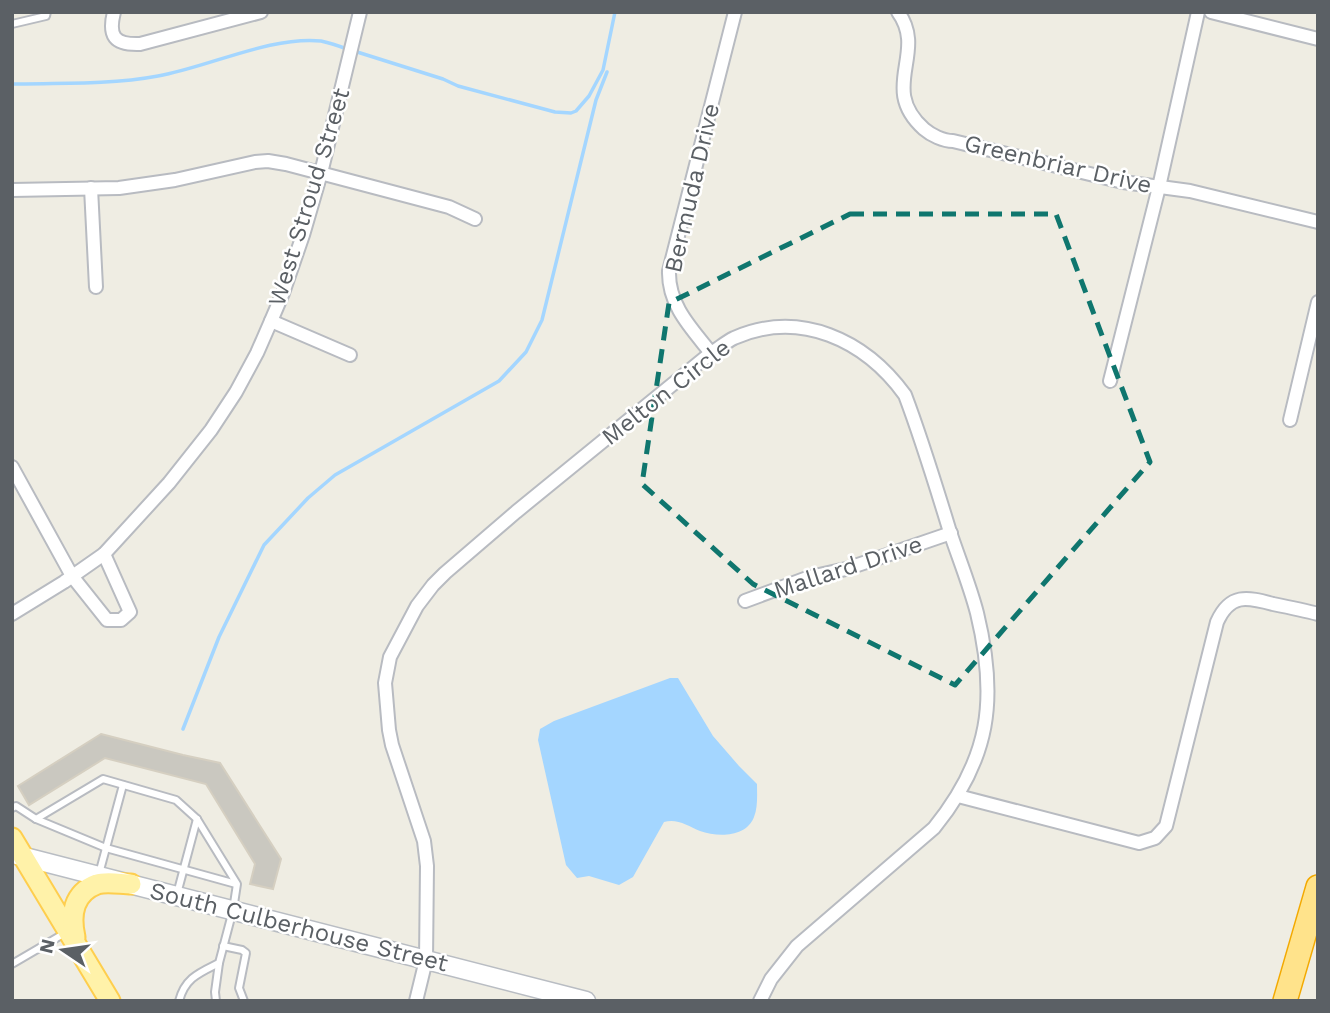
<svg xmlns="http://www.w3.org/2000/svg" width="1330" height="1013" font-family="'Work Sans',sans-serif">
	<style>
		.water { fill: #a4d6ff }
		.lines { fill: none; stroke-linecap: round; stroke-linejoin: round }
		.stream { stroke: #a4d6ff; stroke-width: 3.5 }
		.building { fill: #cac8c0; stroke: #d5cfc1; stroke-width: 2 }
		.lane-casing { stroke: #b8bbc1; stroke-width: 10 }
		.street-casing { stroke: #b8bbc1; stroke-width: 16 }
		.secondary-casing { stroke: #b9bdc3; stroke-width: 21 }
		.primary-casing { stroke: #fece4e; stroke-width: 23 }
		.highway-casing { stroke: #f3a900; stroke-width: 26 }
		.lane { stroke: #fff; stroke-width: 6 }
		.street { stroke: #fff; stroke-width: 12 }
		.secondary { stroke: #fff; stroke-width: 18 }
		.primary { stroke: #fff2a9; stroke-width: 19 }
		.highway { stroke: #ffe38b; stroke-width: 23 }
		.marked { fill: none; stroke: #0f766e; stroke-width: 5; stroke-dasharray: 14 9; stroke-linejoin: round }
		.labels { text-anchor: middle; stroke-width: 5; stroke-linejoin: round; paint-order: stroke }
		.street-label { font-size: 24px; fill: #5b6065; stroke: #fff }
	</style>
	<rect width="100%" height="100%" fill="#efede3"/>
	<path class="water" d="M 670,678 L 678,678 L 713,736 L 739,766 L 757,784 C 757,795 758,807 754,817 C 746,838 717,837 700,831 C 688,826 677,818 664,822 L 633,877 L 619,885 L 589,876 L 577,878 L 566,865 L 538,740 L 540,729 L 554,721 Z"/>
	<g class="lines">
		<g class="stream">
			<polyline points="354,51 443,79 458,86 555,112 571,113 576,111 589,96 603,70 615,12"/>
			<path d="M 12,84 C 61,83 110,85 158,76 C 209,67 270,36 321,41 C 330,43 339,46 347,49"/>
			<polyline points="183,729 219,637 264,545 308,498 335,475 499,381 526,352 542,320 596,100 607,72"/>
		</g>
	</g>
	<polygon class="building" points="101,734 183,755 220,763 281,859 273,889 250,884 255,864 206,784 105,758 29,805 18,786"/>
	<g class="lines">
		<defs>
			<g id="lane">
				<polyline points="12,24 46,16 47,12"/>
				<path d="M 12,808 L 16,806 L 36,819 L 103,779 L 176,800 L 197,819 L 237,884 L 233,910 L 219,963 C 199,973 185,978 179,1001"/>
				<polyline points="36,819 106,848 236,884"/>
				<polyline points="99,874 123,785"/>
				<polyline points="177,894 197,819"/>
				<polyline points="223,946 242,950 246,953 239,988 244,1001"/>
				<polyline points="12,964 65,933"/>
				<polyline points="216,1001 215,992 219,963"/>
			</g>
			<g id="street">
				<path d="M 114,12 C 108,36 114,45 140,44 L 261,12"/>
				<path d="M 898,12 C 928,53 878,88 924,129 C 931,135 943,141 953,141 L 1123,182 L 1190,191 L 1318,222"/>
				<polyline points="1211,12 1318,39"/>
				<polyline points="91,188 96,287"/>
				<polyline points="12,190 119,188 175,180 255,162 268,161 286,164 449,207 475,219"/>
				<polyline points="271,321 350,355"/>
				<path d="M 711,353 C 691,328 668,305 669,271 L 735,12"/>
				<polyline points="1110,381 1159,187 1198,12"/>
				<polyline points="1290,420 1318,302"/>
				<polyline points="12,467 72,576 107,620 121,620 130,612 104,554"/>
				<polyline points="745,601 810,577 846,569 951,533"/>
				<polyline points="12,614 64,582 104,554 169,483 211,430 236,392 257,353 271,321 283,293 303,235 321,173 360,12"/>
				<path d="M 958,796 L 1139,843 L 1155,838 L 1166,826 L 1217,622 C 1230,593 1247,597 1273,604 C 1288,607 1303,610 1318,614"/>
				<path d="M 416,1001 L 426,960 L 427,866 L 424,841 L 392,745 L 389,730 L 385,683 L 390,657 L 417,606 L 433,585 L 445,573 L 516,512 L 711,353 C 719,348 726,342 734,338 C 800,309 865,340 905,395 C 922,440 936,486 950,532 C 959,559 970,586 977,613 C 998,699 990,759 934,828 L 797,946 L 771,979 L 760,1001"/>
			</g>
			<polyline id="secondary" points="13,854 586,1001"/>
			<g id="primary">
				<polyline points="12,838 110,1001"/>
				<path d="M 75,937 C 70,915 73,893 97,884 C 107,881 121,884 131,884"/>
			</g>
			<polyline id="highway" points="1285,1001 1318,887"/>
		</defs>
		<use href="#lane" class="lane-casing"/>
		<use href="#street" class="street-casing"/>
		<use href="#secondary" class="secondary-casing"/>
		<use href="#primary" class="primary-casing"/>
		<use href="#highway" class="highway-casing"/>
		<use href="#lane" class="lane"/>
		<use href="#street" class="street"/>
		<use href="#secondary" class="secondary"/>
		<use href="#primary" class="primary"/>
		<use href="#highway" class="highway"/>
	</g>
	<path class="marked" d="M 850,214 L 1056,214 L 1150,462 L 955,685 L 753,584 L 642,484 L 669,303 Z"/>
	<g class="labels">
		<g class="street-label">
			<text transform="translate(1058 164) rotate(13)" y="8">Greenbriar Drive</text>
			<text transform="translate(692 188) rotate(-77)" y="8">Bermuda Drive</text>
			<text transform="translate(309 197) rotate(-73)" y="8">West Stroud Street</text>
			<text transform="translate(666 392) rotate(-38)" y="8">Melton Circle</text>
			<text transform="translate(848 567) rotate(-18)" y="8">Mallard Drive</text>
			<text transform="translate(299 927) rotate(14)" y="8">South Culberhouse Street</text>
		</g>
	</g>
	<rect width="1330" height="1013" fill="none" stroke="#5b6065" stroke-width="28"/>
	<g transform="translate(63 950) rotate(283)" stroke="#ffffff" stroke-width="5" paint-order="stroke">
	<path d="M0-5L12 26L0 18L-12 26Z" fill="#5b6065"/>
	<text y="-10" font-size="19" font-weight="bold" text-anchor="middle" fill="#5b6065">N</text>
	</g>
</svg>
